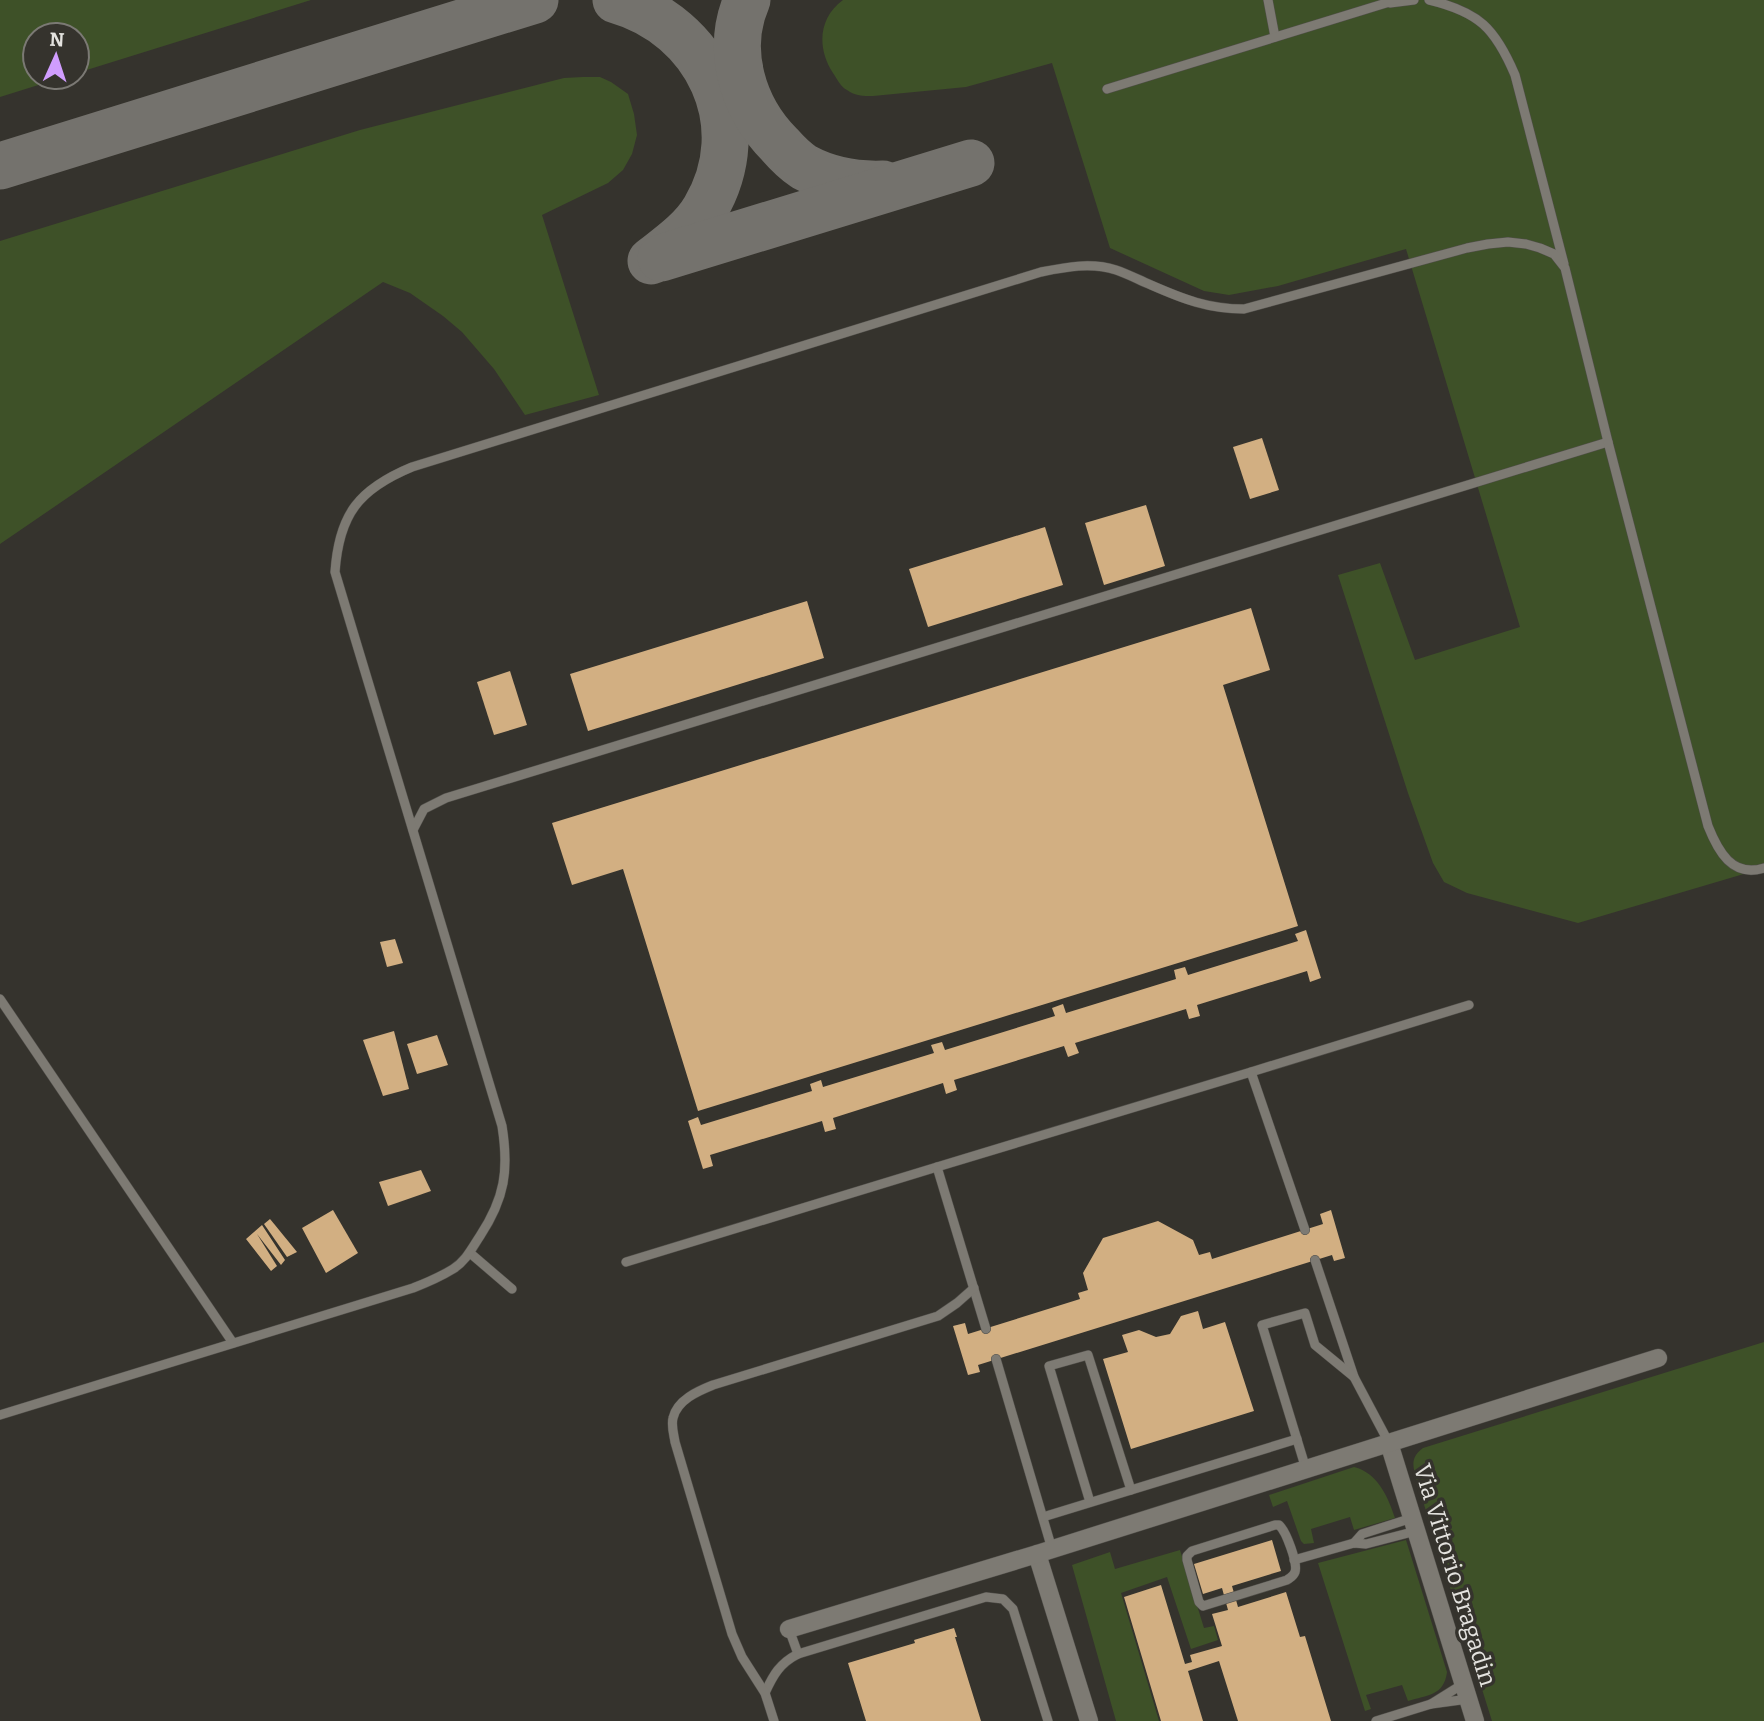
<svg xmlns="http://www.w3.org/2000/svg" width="1764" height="1721" font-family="Bitter,serif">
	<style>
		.green { fill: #3e5128 }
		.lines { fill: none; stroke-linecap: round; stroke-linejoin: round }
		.taxiway { stroke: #74726d; stroke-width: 47 }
		.building { fill: #d2af82 }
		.lane-casing { stroke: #514f4a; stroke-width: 10 }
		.street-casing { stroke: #514f4a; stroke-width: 19 }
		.lane { stroke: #7d7a73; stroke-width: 9 }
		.street { stroke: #7d7a73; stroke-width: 18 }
		.labels { text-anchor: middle; stroke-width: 7; stroke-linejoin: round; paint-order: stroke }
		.street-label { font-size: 24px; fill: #e4e3df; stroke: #35332d }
	</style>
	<rect width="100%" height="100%" fill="#35332d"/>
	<g class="green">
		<polygon points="0,0 311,0 77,73 77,35 35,35 35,77 64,77 0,97"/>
		<path d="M 843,0 L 1764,0 L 1764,868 L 1578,923 L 1467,893 L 1444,882 L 1433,863 L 1408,793 L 1338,575 L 1380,563 L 1415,660 L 1520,627 L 1406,249 L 1278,286 L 1229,295 L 1204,291 L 1110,248 L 1052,63 L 966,87 L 873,96 C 863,96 855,96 847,90 C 841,87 837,79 833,73 C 817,49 818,18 843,0 Z"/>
		<polygon points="583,77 600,77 611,82 628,94 634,114 637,135 632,154 623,170 608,183 542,215 599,395 525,415 494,369 462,332 443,316 410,293 383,282 0,544 0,241 360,130 564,78"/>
		<path d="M 1764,1342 L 1764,1721 L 1492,1721 L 1416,1479 C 1413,1465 1410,1458 1423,1448 Z"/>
		<path d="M 1354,1467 C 1378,1473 1388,1497 1395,1518 L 1354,1530 L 1350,1517 L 1311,1529 L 1314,1543 L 1304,1544 L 1301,1541 L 1287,1501 L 1273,1507 L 1269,1495 Z"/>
		<path d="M 1406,1540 L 1447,1672 C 1444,1696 1427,1695 1408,1701 L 1402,1685 L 1366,1695 L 1371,1709 L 1365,1711 L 1318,1563 Z"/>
		<polygon points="1180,1550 1204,1628 1214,1626 1218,1640 1191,1649 1167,1577 1121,1593 1159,1721 1116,1721 1072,1565 1110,1552 1115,1569"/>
	</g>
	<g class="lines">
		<g class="taxiway">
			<path d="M 616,0 C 707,26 755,125 705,209 C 692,231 670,246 651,261"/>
			<path d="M 747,0 C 725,50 743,108 780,145 C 787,153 795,161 804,167 C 828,180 856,185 883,184"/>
			<polyline points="0,166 535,0"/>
			<polyline points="661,258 971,163"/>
		</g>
	</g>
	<g class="building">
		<polygon points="1262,438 1279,490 1250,499 1233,447"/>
		<polygon points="1146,505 1165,566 1104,585 1085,523"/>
		<polygon points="1045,527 1063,585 928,627 909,569"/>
		<polygon points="807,601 824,658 588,731 570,674"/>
		<polygon points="1251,608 1270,670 1223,685 1298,926 698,1111 623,869 572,885 552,823"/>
		<polygon points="510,671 527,725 494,735 477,682"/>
		<polygon points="1306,930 1321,978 1310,982 1307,971 1197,1005 1200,1016 1189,1019 1186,1009 1075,1043 1079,1053 1068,1057 1064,1046 954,1080 957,1090 946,1094 943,1083 833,1118 836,1129 825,1132 822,1121 710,1155 713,1166 703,1169 688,1121 698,1117 701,1125 812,1091 810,1084 821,1080 823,1087 934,1053 931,1045 942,1042 945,1050 1055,1016 1052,1008 1063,1004 1066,1013 1176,979 1174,970 1185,967 1188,975 1298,941 1295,934"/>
		<polygon points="395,939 403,963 387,967 380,942"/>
		<polygon points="394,1031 409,1089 383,1096 363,1040"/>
		<polygon points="437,1035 448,1065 417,1074 407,1044"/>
		<polygon points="421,1170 431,1191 388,1206 379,1182"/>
		<polygon points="333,1210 358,1253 326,1273 302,1228"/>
		<polygon points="1331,1210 1345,1258 1334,1261 1332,1255 978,1365 980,1372 968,1375 953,1326 965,1323 968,1334 1080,1299 1078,1293 1088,1290 1083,1273 1103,1238 1158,1221 1193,1240 1199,1255 1210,1252 1212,1259 1323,1224 1320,1214"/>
		<polygon points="270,1219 275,1225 297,1252 287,1257 264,1224"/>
		<polygon points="262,1225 285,1260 281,1265 257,1234 277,1266 271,1271 246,1239"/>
		<polygon points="1198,1311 1203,1329 1225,1322 1254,1411 1131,1449 1103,1359 1128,1352 1122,1335 1139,1330 1156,1337 1170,1334 1181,1316"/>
		<polygon points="1272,1540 1281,1571 1232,1586 1238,1607 1286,1592 1300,1637 1305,1636 1331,1721 1238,1721 1219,1661 1188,1671 1203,1721 1161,1721 1124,1597 1161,1585 1185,1664 1192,1662 1190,1655 1222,1646 1212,1614 1228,1610 1222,1588 1203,1594 1194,1564"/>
		<polygon points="954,1628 957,1637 955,1637 981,1721 866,1721 848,1663 915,1643 914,1640"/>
	</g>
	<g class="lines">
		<defs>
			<g id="lane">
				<polyline points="1268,0 1275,37"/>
				<path d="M 1429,0 C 1479,12 1495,28 1515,75 L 1564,264"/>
				<polyline points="1390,3 1414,0"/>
				<polyline points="1107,89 1396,0"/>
				<polyline points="413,830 424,809 446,798 1608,442"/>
				<polyline points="0,999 233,1343"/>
				<polyline points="1251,1072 1469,1005"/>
				<polyline points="470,1253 512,1289"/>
				<polyline points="1315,1260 1354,1377 1389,1443"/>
				<polyline points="626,1262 937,1167"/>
				<polyline points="986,1329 937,1167 1251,1072 1305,1230"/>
				<polyline points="996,1359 1052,1549"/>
				<path d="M 0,1415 L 413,1288 C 426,1283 440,1277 453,1269 C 466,1261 472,1248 480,1236 C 505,1198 509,1170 502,1126 L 335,572 C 339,514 359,489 412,467 L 1041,272 C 1066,267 1091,262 1116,270 C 1128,274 1139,280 1151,285 C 1183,299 1208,309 1244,309 L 1467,248 L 1488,244 L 1508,242 L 1526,244 L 1540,248 L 1554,254 L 1565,268 L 1608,442 L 1708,826 C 1718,851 1732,878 1764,868"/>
				<polyline points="1306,1469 1262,1325 1305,1313 1315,1345 1354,1377"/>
				<polyline points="1090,1502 1049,1366 1088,1355 1131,1490"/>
				<polyline points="1043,1517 1297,1439"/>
				<path d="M 1275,1525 L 1279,1525 C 1286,1531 1298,1563 1295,1572 C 1293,1577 1291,1577 1287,1580 L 1203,1606 L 1199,1602 L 1187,1560 L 1187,1556 L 1192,1551 Z"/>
				<polyline points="1354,1543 1362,1534 1412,1518"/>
				<polyline points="1294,1560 1354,1543 1366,1544 1416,1531"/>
				<polyline points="789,1629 798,1654"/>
				<polyline points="1463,1684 1431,1704 1468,1699"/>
				<path d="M 765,1693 C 773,1675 780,1663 798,1654 L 986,1597 L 1003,1599 L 1013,1609 L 1048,1721"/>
				<path d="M 774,1721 L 765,1693 L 742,1657 L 732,1634 L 675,1442 C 674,1435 671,1426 673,1418 C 677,1400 698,1391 713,1385 L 938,1316 L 957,1303 L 974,1288"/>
				<polyline points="1376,1721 1431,1704"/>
			</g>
			<g id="street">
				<polyline points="1389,1443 1475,1721"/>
				<polyline points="1037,1554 1089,1721"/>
				<polyline points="789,1629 1037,1554 1658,1358"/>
			</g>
		</defs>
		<use href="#lane" class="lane-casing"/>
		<use href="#street" class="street-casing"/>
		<use href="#lane" class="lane"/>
		<use href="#street" class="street"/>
	</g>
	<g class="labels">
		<g class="street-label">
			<text transform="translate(1455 1575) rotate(73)" y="8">Via Vittorio Bragadin</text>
		</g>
	</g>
	<g transform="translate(56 56) rotate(3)"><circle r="33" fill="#35332d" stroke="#7b7974" stroke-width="2"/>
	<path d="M0-5L12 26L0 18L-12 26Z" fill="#d09dfe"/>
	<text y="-10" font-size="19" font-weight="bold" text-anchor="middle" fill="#e4e3df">N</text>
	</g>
</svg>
